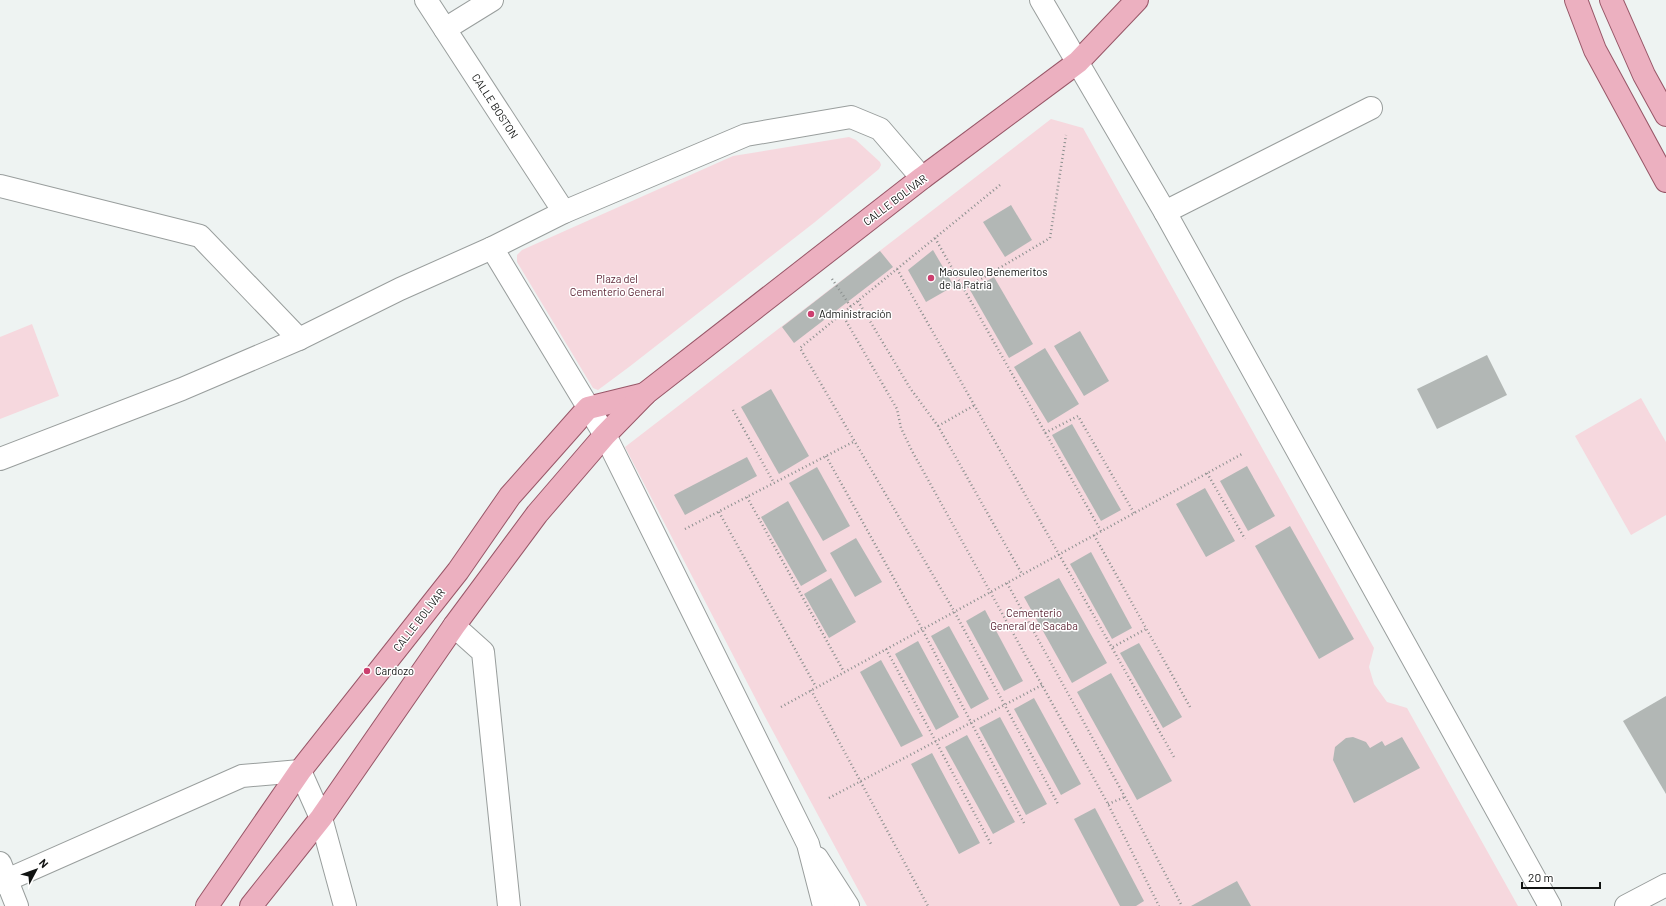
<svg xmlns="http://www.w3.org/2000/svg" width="1666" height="906" font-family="Barlow,sans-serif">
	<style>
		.green { fill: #f6d8de }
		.building { fill: #b2b7b5 }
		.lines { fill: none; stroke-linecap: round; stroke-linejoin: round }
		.minor-casing { stroke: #999e9d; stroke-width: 24 }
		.major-casing { stroke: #985768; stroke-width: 24 }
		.path { stroke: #8c908f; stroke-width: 2.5; stroke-dasharray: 1 3; stroke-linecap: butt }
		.minor { stroke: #fff; stroke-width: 22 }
		.major { stroke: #ecb0c0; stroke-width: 22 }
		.poi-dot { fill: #cc3f6f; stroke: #fff; stroke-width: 1.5 }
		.labels { text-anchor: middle; stroke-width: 3; stroke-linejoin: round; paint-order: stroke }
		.street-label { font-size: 11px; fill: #111312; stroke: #fff }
		.poi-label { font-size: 11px; fill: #111312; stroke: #fff; text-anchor: start }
		.park-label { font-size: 11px; fill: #5e2737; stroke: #fff }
	</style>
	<rect width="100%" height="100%" fill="#eef3f2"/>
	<g class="green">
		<polygon points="1051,119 1083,128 1374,648 1369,667 1374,684 1387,702 1407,708 1518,906 867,906 763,713 625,447"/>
		<polygon points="849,137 856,140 880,162 881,165 879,169 815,222 629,367 598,390 593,388 517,262 517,255 522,250 733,156"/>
		<polygon points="32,324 59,396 0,419 0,337"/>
		<polygon points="1641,398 1666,442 1666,515 1631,535 1575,436"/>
	</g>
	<g class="building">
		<polygon points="1011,205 1032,240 1005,257 983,222"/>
		<polygon points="933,250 954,286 926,302 908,270"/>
		<polygon points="880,251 893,267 794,343 782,327"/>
		<polygon points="994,277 1033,344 1009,358 970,290"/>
		<polygon points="1080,331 1109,381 1084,396 1054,346"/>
		<polygon points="1045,348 1079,404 1048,423 1014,367"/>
		<polygon points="1487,355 1507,395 1437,429 1417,389"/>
		<polygon points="771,389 809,456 779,474 741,407"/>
		<polygon points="1072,424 1121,510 1101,521 1052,435"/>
		<polygon points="747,457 757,476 685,515 674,495"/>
		<polygon points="1247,466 1275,516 1248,531 1220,481"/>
		<polygon points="817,467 850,526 823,541 789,483"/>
		<polygon points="1205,488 1235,541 1206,557 1176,504"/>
		<polygon points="788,501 827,571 801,586 761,517"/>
		<polygon points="1290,526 1354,639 1319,659 1255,546"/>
		<polygon points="856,538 882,582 855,597 830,553"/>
		<polygon points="1091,552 1132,628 1112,639 1070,564"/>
		<polygon points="831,578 856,622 829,638 804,594"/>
		<polygon points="1059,578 1107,663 1072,683 1024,597"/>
		<polygon points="985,610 1023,681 1004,691 966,621"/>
		<polygon points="949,626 989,699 971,709 931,636"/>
		<polygon points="918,641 959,717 936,730 895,654"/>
		<polygon points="1139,643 1182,717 1163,728 1120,653"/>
		<polygon points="881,660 923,736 901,747 860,672"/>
		<polygon points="1111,673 1172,781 1137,800 1077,692"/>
		<polygon points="1666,696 1666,794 1623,721"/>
		<polygon points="1034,698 1081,784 1061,795 1014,709"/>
		<polygon points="1000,717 1047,804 1026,815 979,728"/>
		<polygon points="967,735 1015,822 993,834 945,747"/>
		<polygon points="1353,737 1366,742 1370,748 1382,741 1385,746 1402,737 1420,768 1354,803 1333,760 1335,747 1346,738"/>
		<polygon points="932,753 980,843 959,854 911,764"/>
		<polygon points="1095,808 1144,901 1136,906 1120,906 1074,819"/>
		<polygon points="1237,881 1251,906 1191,906"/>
	</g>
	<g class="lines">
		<defs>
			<g id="minor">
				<polyline points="426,0 564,212"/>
				<polyline points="1041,0 1165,212 1550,906"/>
				<polyline points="445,29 492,0"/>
				<polyline points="0,186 200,236 299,339"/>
				<polyline points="1165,212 1371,108"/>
				<polyline points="492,248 605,435 808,844 824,906"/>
				<polyline points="0,459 182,389 299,339 400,289 492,248 564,212 746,135 851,117 880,129 922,178"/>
				<polyline points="454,626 483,652 509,906"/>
				<polyline points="817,858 848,906"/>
				<polyline points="0,863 17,906"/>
				<polyline points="0,883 242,776 300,771 321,818 345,906"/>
				<polyline points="1626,906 1666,885"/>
			</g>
			<g id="major">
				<polyline points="1576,0 1595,50 1666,181"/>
				<polyline points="1611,0 1644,75 1666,115"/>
				<polyline points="207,906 300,771 458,571 510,496 588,408 645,394"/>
				<polyline points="251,906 321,818 454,626 537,514 605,435 646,393 922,178 1078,62 1137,0"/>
			</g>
		</defs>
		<use href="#minor" class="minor-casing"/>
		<use href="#major" class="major-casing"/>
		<g class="path">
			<polyline points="1000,185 800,348 954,611 1058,804"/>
			<polyline points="935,238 1101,531"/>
			<polyline points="897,269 1174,757"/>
			<polyline points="832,279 851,307"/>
			<polyline points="964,289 1050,238 1066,135"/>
			<polyline points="858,301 910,388 938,426 1022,574"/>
			<polyline points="842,314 897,409 901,428 912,451 1108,804 1159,906"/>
			<polyline points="733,410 774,483"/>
			<polyline points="938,426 975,405"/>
			<polyline points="1045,433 1078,416 1134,513"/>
			<polyline points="826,456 922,629 1024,823"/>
			<polyline points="1207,473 1245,539"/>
			<polyline points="747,497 844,672"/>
			<polyline points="719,512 816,687"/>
			<polyline points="685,529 855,441"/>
			<polyline points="1094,535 1190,707"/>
			<polyline points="1007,583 1125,797 1182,906"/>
			<polyline points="1113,647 1146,629"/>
			<polyline points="886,649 991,844"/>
			<polyline points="811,690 928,906"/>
			<polyline points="781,707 1242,454"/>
			<polyline points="829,798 1042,685"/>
			<polyline points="1108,804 1125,797"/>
		</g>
		<use href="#minor" class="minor"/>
		<use href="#major" class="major"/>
	</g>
	<g class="poi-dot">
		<circle cx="931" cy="278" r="4"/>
		<circle cx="811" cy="314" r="4"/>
		<circle cx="367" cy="671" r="4"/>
	</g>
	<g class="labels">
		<g class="street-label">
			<text transform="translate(495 106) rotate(57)" y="4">CALLE BOSTON</text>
			<text transform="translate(895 200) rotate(-37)" y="4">CALLE BOLÍVAR</text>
			<text transform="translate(419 620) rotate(-52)" y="4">CALLE BOLÍVAR</text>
		</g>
		<g class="poi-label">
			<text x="939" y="276">Maosuleo Benemeritos<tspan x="939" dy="13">de la Patria</tspan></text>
			<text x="819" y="318">Administración</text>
			<text x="375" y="675">Cardozo</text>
		</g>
		<g class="park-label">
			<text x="617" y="283">Plaza del<tspan x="617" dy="13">Cementerio General</tspan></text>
			<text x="1034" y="617">Cementerio<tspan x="1034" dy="13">General de Sacaba</tspan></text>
		</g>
	</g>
	<g transform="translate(36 870) rotate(49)" stroke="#ffffff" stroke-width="3" paint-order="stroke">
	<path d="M0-3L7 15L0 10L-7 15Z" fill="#111312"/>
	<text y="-6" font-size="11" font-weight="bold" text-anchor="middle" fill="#111312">N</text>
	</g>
	<path d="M1522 882v6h78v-6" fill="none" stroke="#111312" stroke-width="2"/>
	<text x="1528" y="882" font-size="12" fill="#111312" stroke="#ffffff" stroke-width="3" paint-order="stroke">20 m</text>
</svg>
